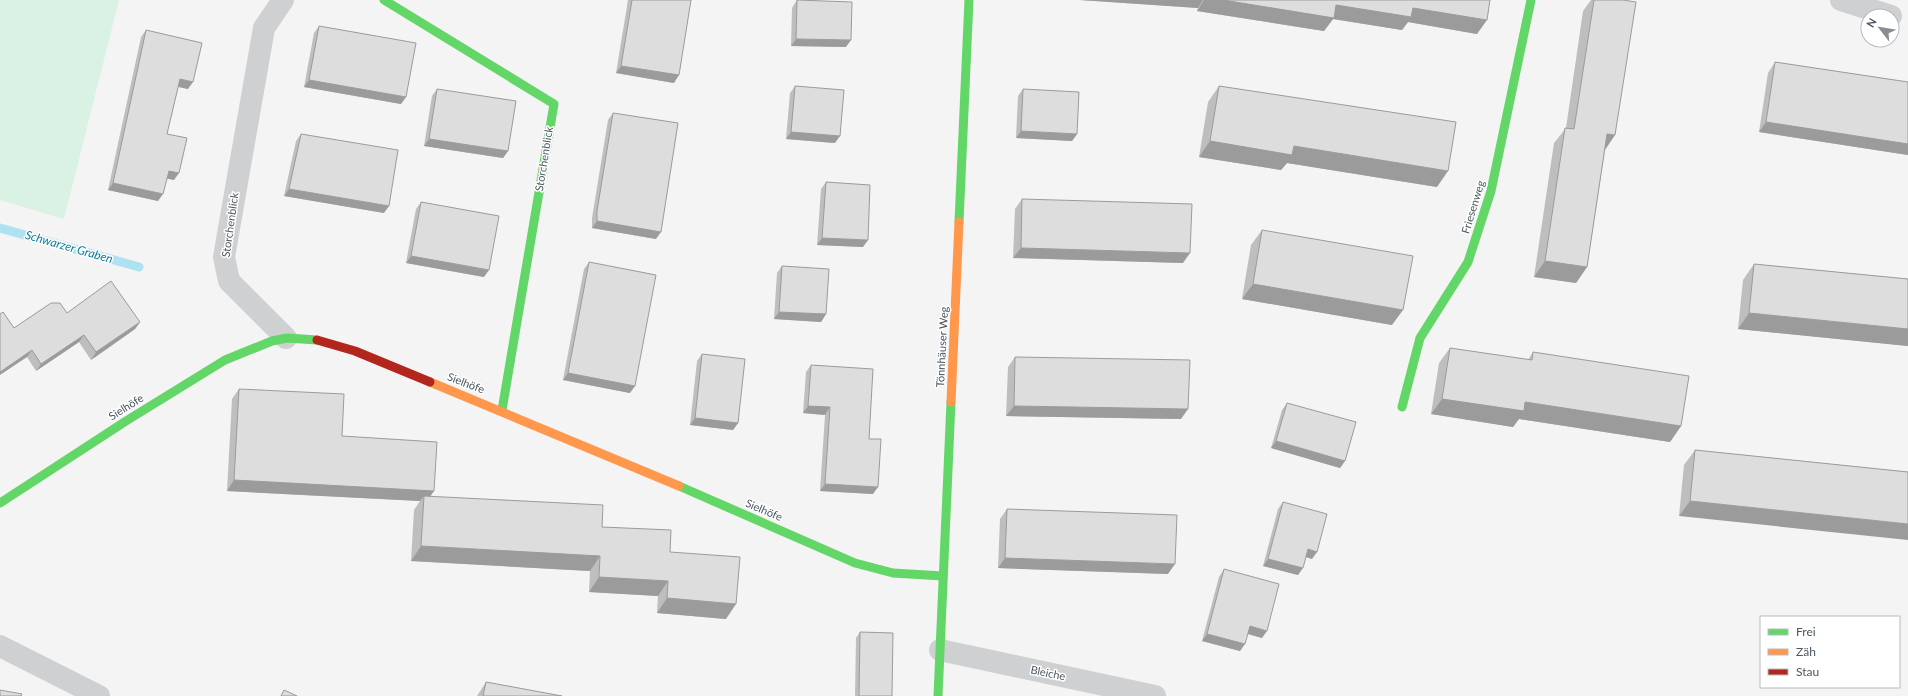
<svg xmlns="http://www.w3.org/2000/svg" width="1908" height="696" font-family="Lato,sans-serif">
	<style>
		.green { fill: #d9f2e3 }
		.lines { fill: none; stroke-linecap: round; stroke-linejoin: round }
		.stream { stroke: #aee2f0; stroke-width: 9 }
		.street { stroke: #ced0d2; stroke-width: 22 }
		.fast { stroke: #63d668; stroke-width: 9 }
		.slow { stroke: #ff974d; stroke-width: 9 }
		.jam { stroke: #b3261e; stroke-width: 9 }
		.wall { fill: #bebebf }
		.shaded-wall { fill: #9b9b9b }
		.building { fill: #ddddde; stroke: #9b9b9b }
		.labels { text-anchor: middle; stroke-width: 3; stroke-linejoin: round; paint-order: stroke }
		.street-label { font-size: 11px; fill: #4a5661; stroke: #fff }
		.water-label { font-size: 12px; font-style: italic; fill: #0c7c9b; stroke: #fff }
	</style>
	<rect width="100%" height="100%" fill="#f4f4f4"/>
	<polygon class="green" points="0,0 119,0 64,219 0,200"/>
	<g class="lines">
		<polyline class="stream" points="0,228 139,267"/>
		<g class="street">
			<polyline points="283,0 264,28 224,257 229,281 286,338"/>
			<polyline points="1841,0 1891,16"/>
			<polyline points="0,646 99,696"/>
			<polyline points="940,650 1155,696"/>
		</g>
		<g class="fast">
			<polyline points="384,0 554,104 502,410"/>
			<polyline points="959,222 969,0"/>
			<polyline points="1402,407 1420,338 1468,262 1491,191 1531,0"/>
			<polyline points="679,486 855,563 893,573 943,576"/>
			<polyline points="0,503 126,421 225,360 272,341 287,338 317,340"/>
			<polyline points="938,696 951,402"/>
		</g>
		<g class="slow">
			<polyline points="430,382 679,486"/>
			<polyline points="951,402 959,222"/>
		</g>
		<polyline class="jam" points="317,340 355,351 430,382"/>
	</g>
	<g class="wall">
		<polygon points="628,0 691,0 674,83 616,73"/>
		<polygon points="797,0 846,47 791,46 792,8"/>
		<polygon points="1080,0 1490,0 1477,34 1408,22 1402,30 1333,19 1324,31 1197,11 1198,8"/>
		<polygon points="1591,0 1623,0 1615,135 1605,150 1587,267 1576,283 1534,277 1554,143 1566,128 1583,11"/>
		<polygon points="319,26 406,97 401,104 304,87 314,33"/>
		<polygon points="146,30 188,89 178,87 167,134 174,180 167,178 158,201 108,190 141,37"/>
		<polygon points="1775,62 1908,82 1908,155 1759,132 1768,73"/>
		<polygon points="795,86 835,143 786,139 790,93"/>
		<polygon points="1219,86 1437,187 1287,163 1281,170 1199,157 1208,102"/>
		<polygon points="437,89 508,151 503,158 424,146 432,96"/>
		<polygon points="1023,89 1077,134 1072,141 1016,138 1018,96"/>
		<polygon points="613,113 656,239 592,228 592,218 608,120"/>
		<polygon points="301,134 384,213 284,196 296,141"/>
		<polygon points="826,182 863,247 817,245 821,189"/>
		<polygon points="1022,199 1183,263 1013,258 1015,209"/>
		<polygon points="421,202 484,277 406,263 416,209"/>
		<polygon points="1262,230 1392,325 1242,299 1251,245"/>
		<polygon points="589,262 630,393 563,380 584,269"/>
		<polygon points="1754,264 1908,279 1908,346 1738,329 1743,280"/>
		<polygon points="782,266 826,314 821,322 774,319 777,273"/>
		<polygon points="67,313 140,322 135,329 91,360 79,342 36,371 27,357 14,328"/>
		<polygon points="1450,348 1528,360 1533,352 1681,426 1670,442 1519,419 1513,427 1431,414 1439,363"/>
		<polygon points="702,354 738,423 733,430 690,425 697,361"/>
		<polygon points="1015,357 1181,419 1006,416 1008,367"/>
		<polygon points="811,365 869,439 873,494 820,491 825,415 803,413 806,372"/>
		<polygon points="239,389 342,436 434,491 430,496 602,527 670,552 726,619 657,613 658,596 589,592 590,571 411,561 414,510 420,501 227,491 232,399"/>
		<polygon points="1287,403 1345,461 1340,468 1271,448 1282,410"/>
		<polygon points="1695,450 1908,472 1679,516 1684,465"/>
		<polygon points="1283,502 1312,559 1306,557 1298,575 1263,566 1278,509"/>
		<polygon points="1007,509 1168,574 998,568 1000,519"/>
		<polygon points="1224,569 1262,638 1247,634 1240,651 1202,641 1219,577"/>
		<polygon points="860,632 892,696 855,696 856,638"/>
		<polygon points="486,682 562,696 477,696"/>
	</g>
	<g class="shaded-wall">
		<polygon points="1080,0 1203,0 1198,8"/>
		<polygon points="1204,0 1223,0 1413,8 1487,20 1477,34 1408,22 1402,30 1333,19 1324,31 1197,11"/>
		<polygon points="796,39 851,40 846,47 791,46"/>
		<polygon points="621,66 679,75 674,83 616,73"/>
		<polygon points="180,79 193,82 188,89 175,86"/>
		<polygon points="309,80 406,97 401,104 304,87"/>
		<polygon points="1766,122 1908,144 1908,155 1759,132"/>
		<polygon points="1021,131 1077,134 1072,141 1016,138"/>
		<polygon points="791,132 840,136 835,143 786,139"/>
		<polygon points="1607,134 1615,135 1604,151"/>
		<polygon points="429,139 508,151 503,158 424,146"/>
		<polygon points="1210,141 1294,146 1448,171 1437,187 1287,163 1281,170 1199,157"/>
		<polygon points="169,171 179,173 174,180 164,178"/>
		<polygon points="113,183 163,194 158,201 108,190"/>
		<polygon points="289,189 389,206 384,213 284,196"/>
		<polygon points="597,221 661,232 656,239 592,228"/>
		<polygon points="822,238 868,240 863,247 817,245"/>
		<polygon points="1021,248 1190,253 1183,263 1013,258"/>
		<polygon points="411,256 489,270 484,277 406,263"/>
		<polygon points="1545,261 1587,267 1576,283 1534,277"/>
		<polygon points="1253,284 1403,310 1392,325 1242,299"/>
		<polygon points="779,312 826,314 821,322 774,319"/>
		<polygon points="1749,313 1908,329 1908,346 1738,329"/>
		<polygon points="140,322 135,329 91,360 96,352"/>
		<polygon points="84,335 79,342 36,371 41,364"/>
		<polygon points="32,350 27,357 0,375 0,372"/>
		<polygon points="568,373 635,386 630,393 563,380"/>
		<polygon points="1442,399 1525,402 1681,426 1670,442 1519,419 1513,427 1431,414"/>
		<polygon points="808,406 830,407 825,415 803,413"/>
		<polygon points="1014,406 1188,409 1181,419 1006,416"/>
		<polygon points="695,418 738,423 733,430 690,425"/>
		<polygon points="1276,441 1345,461 1340,468 1271,448"/>
		<polygon points="234,480 434,491 427,501 424,496 420,501 227,491"/>
		<polygon points="825,484 878,487 873,494 820,491"/>
		<polygon points="1690,501 1908,524 1908,540 1679,516"/>
		<polygon points="421,546 600,556 590,571 411,561"/>
		<polygon points="1308,549 1317,552 1312,559 1303,556"/>
		<polygon points="1005,558 1175,564 1168,574 998,568"/>
		<polygon points="1268,559 1303,568 1298,575 1263,566"/>
		<polygon points="599,577 668,581 658,596 589,592"/>
		<polygon points="667,598 736,604 726,619 657,613"/>
		<polygon points="1250,626 1267,631 1262,638 1245,633"/>
		<polygon points="1207,634 1245,644 1240,651 1202,641"/>
	</g>
	<g class="building">
		<polygon points="632,0 691,0 679,75 621,66"/>
		<polygon points="797,0 852,2 851,40 796,39"/>
		<polygon points="1223,0 1490,0 1487,20 1413,8 1411,17 1336,5 1334,18"/>
		<polygon points="1594,0 1623,0 1636,2 1615,135 1607,134 1587,267 1545,261 1565,128 1574,129"/>
		<polygon points="319,26 416,43 406,97 309,80"/>
		<polygon points="146,30 202,43 193,82 180,79 167,134 187,138 179,173 169,171 163,194 113,183"/>
		<polygon points="1775,62 1908,82 1908,144 1766,122"/>
		<polygon points="795,86 844,90 840,136 791,132"/>
		<polygon points="1219,86 1456,122 1448,171 1294,146 1292,155 1210,141"/>
		<polygon points="437,89 516,101 508,151 429,139"/>
		<polygon points="1023,89 1079,92 1077,134 1021,131"/>
		<polygon points="613,113 678,123 661,232 597,221 597,211"/>
		<polygon points="301,134 398,150 389,206 289,189"/>
		<polygon points="826,182 870,185 868,240 822,238"/>
		<polygon points="1022,199 1192,204 1190,253 1021,248"/>
		<polygon points="421,202 499,216 489,270 411,256"/>
		<polygon points="1262,230 1413,256 1403,310 1253,284"/>
		<polygon points="589,262 656,275 635,386 568,373"/>
		<polygon points="1754,264 1908,279 1908,329 1749,313"/>
		<polygon points="782,266 829,269 826,314 779,312"/>
		<polygon points="111,281 140,322 96,352 84,335 41,364 32,350 0,372 0,314 3,312 14,328 51,303 60,303 67,313"/>
		<polygon points="1450,348 1532,360 1533,352 1689,376 1681,426 1525,402 1524,411 1442,399"/>
		<polygon points="702,354 745,359 738,423 695,418"/>
		<polygon points="1015,357 1190,360 1188,409 1014,406"/>
		<polygon points="811,365 873,369 869,439 881,439 878,487 825,484 830,407 808,406"/>
		<polygon points="239,389 344,394 342,436 437,442 434,491 234,480"/>
		<polygon points="1287,403 1356,422 1345,461 1276,441"/>
		<polygon points="1695,450 1908,472 1908,524 1690,501"/>
		<polygon points="424,496 603,505 602,527 671,530 670,552 740,557 736,604 667,598 668,581 599,577 600,556 421,546"/>
		<polygon points="1283,502 1327,514 1317,552 1308,549 1303,568 1268,559"/>
		<polygon points="1007,509 1177,515 1175,564 1005,558"/>
		<polygon points="1224,569 1279,584 1267,631 1250,626 1245,644 1207,634"/>
		<polygon points="860,632 893,633 892,696 859,696"/>
		<polygon points="486,682 562,696 483,696"/>
		<polygon points="0,690 22,694 21,696 0,696"/>
		<polygon points="284,690 297,696 281,696"/>
	</g>
	<g class="labels">
		<g class="street-label">
			<text transform="translate(544 159) rotate(-81)" y="4">Storchenblick</text>
			<text transform="translate(1473 207) rotate(-73)" y="4">Friesenweg</text>
			<text transform="translate(230 225) rotate(-82)" y="4">Storchenblick</text>
			<text transform="translate(942 347) rotate(-87)" y="4">Tönnhäuser Weg</text>
			<text transform="translate(466 383) rotate(21)" y="4">Sielhöfe</text>
			<text transform="translate(126 407) rotate(-32)" y="4">Sielhöfe</text>
			<text transform="translate(764 510) rotate(23)" y="4">Sielhöfe</text>
			<text transform="translate(1048 673) rotate(12)" y="4">Bleiche</text>
		</g>
		<g class="water-label">
			<text transform="translate(69 247) rotate(16)" y="4">Schwarzer Graben</text>
		</g>
	</g>
	<rect x="1760" y="616" width="140" height="72" fill="#ffffff" stroke="#b7bbc0"/>
	<rect x="1768" y="629" width="20" height="6" fill="#63d668" stroke="#b7bbc0"/>
	<text x="1796" y="636" font-size="12" fill="#4a5661">Frei</text>
	<rect x="1768" y="649" width="20" height="6" fill="#ff974d" stroke="#b7bbc0"/>
	<text x="1796" y="656" font-size="12" fill="#4a5661">Zäh</text>
	<rect x="1768" y="669" width="20" height="6" fill="#b3261e" stroke="#b7bbc0"/>
	<text x="1796" y="676" font-size="12" fill="#4a5661">Stau</text>
	<g transform="translate(1880 28) rotate(301)"><circle r="19" fill="#ffffff" stroke="#b7bbc0"/>
	<path d="M0-3L7 15L0 10L-7 15Z" fill="#868d94"/>
	<text y="-6" font-size="11" font-weight="bold" text-anchor="middle" fill="#4a5661">N</text>
	</g>
</svg>
